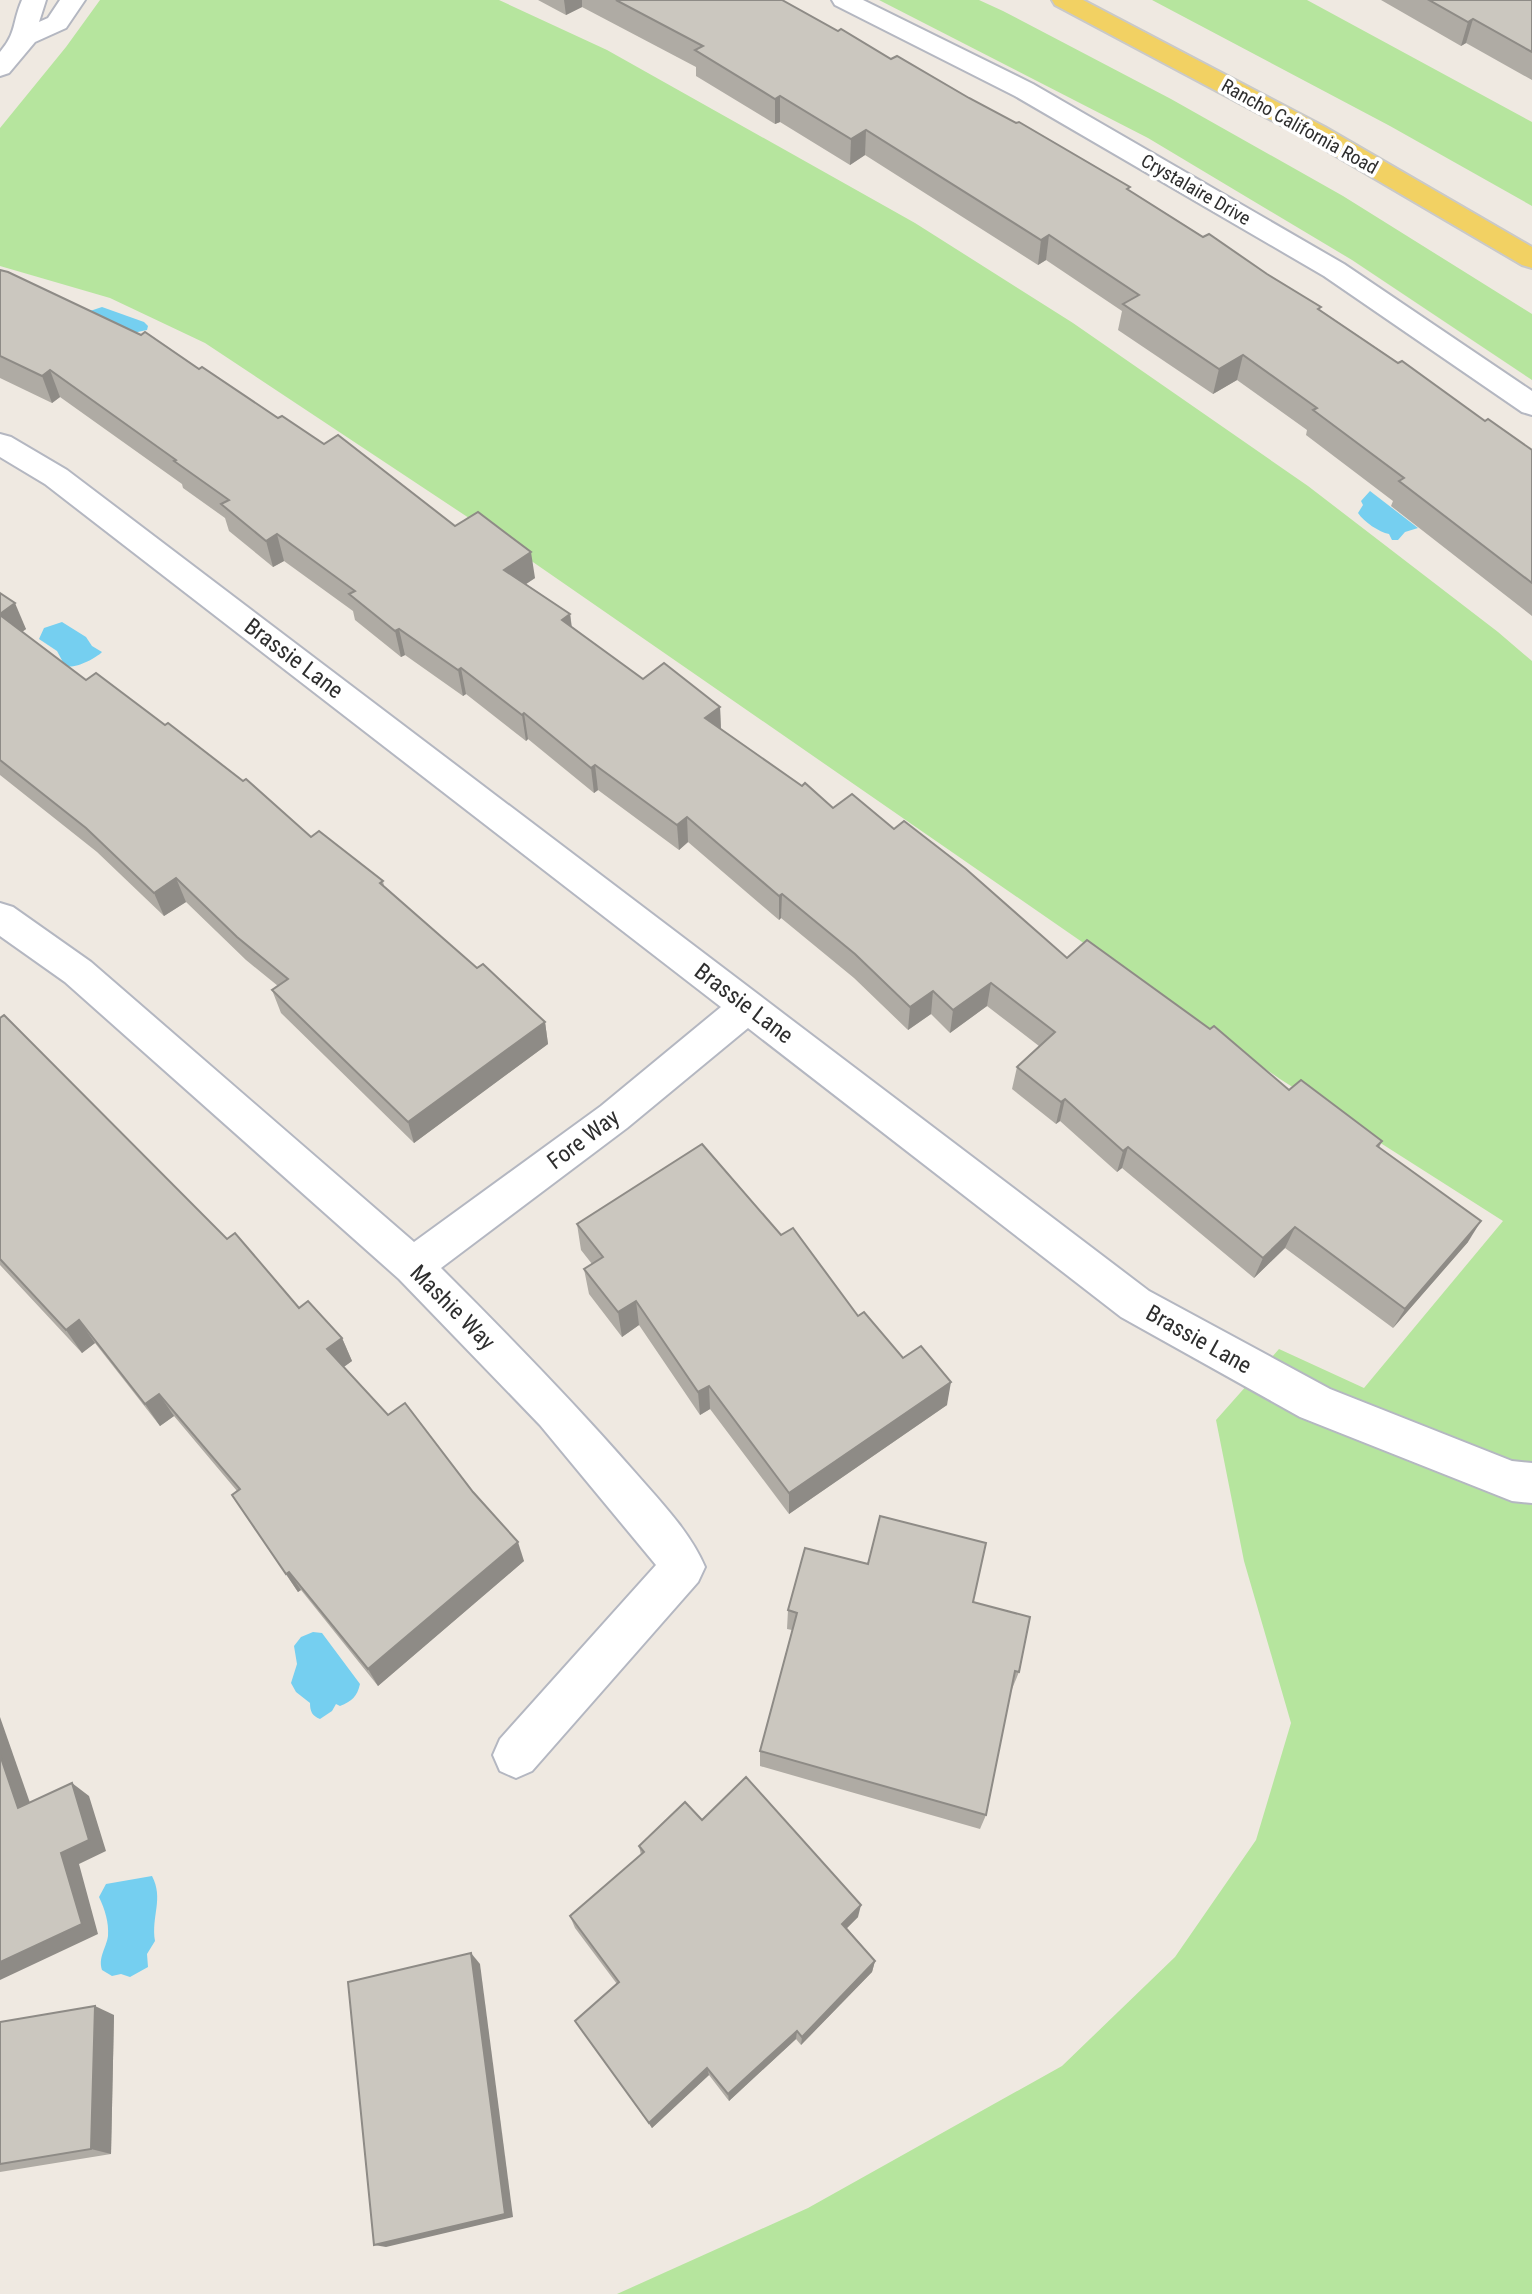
<svg xmlns="http://www.w3.org/2000/svg" width="1532" height="2294" font-family="'Roboto Condensed',sans-serif">
	<style>
		.green { fill: #b6e59e }
		.water { fill: #75cff0 }
		.lines { fill: none; stroke-linecap: round; stroke-linejoin: round }
		.minor-casing { stroke: #b4b7c1; stroke-width: 4 }
		.major-casing { stroke: #c9c9c9; stroke-width: 4 }
		.minor { fill: #fff; fill-rule: evenodd }
		.major { fill: #f2d163; fill-rule: evenodd }
		.wall { fill: #afaba4 }
		.shaded-wall { fill: #8e8b86 }
		.building { fill: #cbc7bf; stroke: #8e8b86; stroke-width: 2 }
		.labels { text-anchor: middle; stroke-width: 7; stroke-linejoin: round; paint-order: stroke }
		.far-street-label { font-size: 19px; fill: #2e2e2e; stroke: #fff }
		.street-label { font-size: 23px; fill: #2e2e2e; stroke: #fff }
	</style>
	<rect width="100%" height="100%" fill="#efe9e1"/>
	<g class="green">
		<polygon points="100,0 499,0 607,50 915,223 1073,323 1308,486 1498,632 1532,661 1532,2294 617,2294 808,2208 1062,2066 1175,1957 1256,1840 1291,1723 1244,1561 1216,1420 1279,1349 1364,1388 1503,1221 1280,1079 475,522 205,343 110,298 0,266 0,128 66,47"/>
		<polygon points="879,0 979,0 1003,11 1171,99 1343,196 1532,314 1532,380 1352,260 1148,138"/>
		<polygon points="1152,0 1307,0 1532,122 1532,206 1390,126"/>
	</g>
	<g class="water">
		<polygon points="102,307 144,322 148,326 147,330 133,333 87,312"/>
		<path d="M 1370,491 L 1418,528 L 1405,532 L 1398,540 L 1392,540 L 1389,534 C 1379,532 1364,522 1358,513 L 1363,505 L 1361,501 Z"/>
		<path d="M 62,622 L 86,637 L 92,646 L 102,652 C 95,659 75,669 65,666 L 57,651 L 39,639 L 44,628 Z"/>
		<path d="M 313,1632 L 322,1633 L 360,1684 C 357,1697 352,1701 340,1706 L 336,1704 L 332,1711 L 320,1719 C 312,1716 310,1711 310,1703 L 296,1692 L 291,1683 L 297,1664 L 294,1646 L 301,1637 Z"/>
		<path d="M 152,1876 C 164,1899 151,1916 155,1941 L 147,1954 L 148,1967 L 130,1977 L 121,1974 L 112,1976 L 102,1970 C 98,1957 106,1949 108,1936 C 109,1922 105,1910 99,1897 L 106,1884 Z"/>
	</g>
	<g class="lines">
		<defs>
			<g id="minor">
				<path d="M 22,0 L 46,0 L 39,22 L 48,18 L 60,0 L 85,0 L 66,28 L 35,42 L 9,73 L 0,76 L 0,52 C 17,32 12,23 22,0 Z"/>
				<polygon points="832,0 863,0 1033,84 1344,264 1532,391 1532,415 1522,412 1324,276 1015,96 835,5"/>
				<path d="M 0,434 L 11,437 L 67,470 L 1149,1291 L 1330,1389 L 1512,1461 L 1532,1463 L 1532,1503 L 1512,1501 L 1300,1417 L 1121,1317 L 748,1028 L 627,1128 L 441,1268 C 507,1334 571,1399 632,1469 C 658,1499 689,1530 705,1567 L 698,1582 L 532,1771 L 516,1778 L 500,1771 L 493,1755 L 500,1739 L 656,1565 L 540,1425 L 399,1279 L 65,982 L 0,936 L 0,903 L 13,907 L 91,962 L 414,1242 L 601,1106 L 721,1007 L 45,484 L 0,457 Z"/>
			</g>
			<polygon id="major" points="1052,0 1083,0 1325,127 1532,247 1532,268 1522,265 1307,139 1055,5"/>
		</defs>
		<use href="#minor" class="minor-casing"/>
		<use href="#major" class="major-casing"/>
		<use href="#minor" class="minor"/>
		<use href="#major" class="major"/>
	</g>
	<g class="wall">
		<polygon points="538,0 774,0 838,31 891,59 1129,190 1320,310 1485,421 1532,450 1532,616 1391,506 1393,501 1306,435 1307,430 1237,380 1213,394 1118,330 1122,311 1046,260 1038,265 865,155 850,165 780,122 775,124 696,76 696,67 582,7 566,15"/>
		<polygon points="1381,0 1532,0 1532,80 1466,43 1461,46"/>
		<polygon points="0,270 199,369 278,418 324,444 455,526 535,578 526,584 570,614 572,627 643,679 720,707 721,729 833,808 894,829 1067,958 1289,1090 1382,1141 1379,1148 1468,1242 1393,1328 1285,1248 1254,1278 1122,1168 1117,1172 1060,1121 1056,1124 1012,1089 1017,1067 1039,1046 987,1006 950,1033 931,1014 908,1030 854,978 781,918 779,920 688,842 679,850 598,790 594,793 528,739 526,741 466,694 463,696 405,655 401,657 355,620 353,611 284,561 273,567 229,531 225,518 183,488 182,484 60,397 52,403 0,378"/>
		<polygon points="0,593 26,629 22,632 86,680 311,837 383,881 384,886 477,968 545,1022 548,1044 414,1143 281,1013 272,990 278,986 246,960 186,902 164,916 97,852 0,775"/>
		<polygon points="0,1018 227,1239 299,1308 342,1338 352,1361 343,1367 524,1561 378,1686 301,1590 298,1592 232,1495 237,1491 174,1416 160,1426 95,1343 82,1353 0,1265"/>
		<polygon points="577,1224 781,1235 858,1316 903,1358 947,1405 789,1514 710,1409 700,1415 639,1325 622,1337 589,1294 584,1269 592,1264 581,1250"/>
		<polygon points="973,1602 1019,1672 1012,1689 1011,1689 986,1815 980,1829 760,1766 760,1751 792,1630 787,1629 788,1610"/>
		<polygon points="702,1820 858,1917 847,1928 875,1961 872,1972 801,2045 796,2039 729,2101 709,2075 652,2128 575,2021 617,1984 575,1928 570,1916 641,1855 639,1846"/>
		<polygon points="114,2015 111,2154 0,2172 0,2022"/>
	</g>
	<g class="shaded-wall">
		<polygon points="564,0 582,0 582,7 566,15"/>
		<polygon points="1473,19 1466,43 1461,46 1468,22"/>
		<polygon points="780,96 780,122 775,124 775,99"/>
		<polygon points="866,130 865,155 850,165 851,139"/>
		<polygon points="1049,235 1046,260 1038,265 1041,240"/>
		<polygon points="1243,355 1237,380 1213,394 1219,369"/>
		<polygon points="50,370 60,397 52,403 42,376"/>
		<polygon points="277,534 284,561 273,567 266,541"/>
		<polygon points="531,552 535,578 508,596 504,570"/>
		<polygon points="15,603 26,629 11,640 0,617 0,614"/>
		<polygon points="570,614 573,640 562,620"/>
		<polygon points="399,629 405,655 401,657 395,631"/>
		<polygon points="461,668 466,694 463,696 458,670"/>
		<polygon points="720,707 721,732 705,718"/>
		<polygon points="524,713 528,739 526,741 522,715"/>
		<polygon points="595,765 598,790 594,793 591,768"/>
		<polygon points="687,817 688,842 679,850 677,825"/>
		<polygon points="176,878 186,902 164,916 154,893"/>
		<polygon points="782,894 781,918 779,920 779,896"/>
		<polygon points="991,983 987,1006 950,1033 953,1010"/>
		<polygon points="933,991 931,1014 908,1030 910,1007"/>
		<polygon points="545,1022 548,1044 414,1143 408,1122"/>
		<polygon points="1065,1099 1060,1121 1056,1124 1061,1102"/>
		<polygon points="1128,1147 1122,1168 1117,1172 1123,1151"/>
		<polygon points="1481,1221 1468,1242 1393,1328 1405,1309"/>
		<polygon points="1295,1227 1285,1248 1254,1278 1263,1258"/>
		<polygon points="636,1301 639,1325 622,1337 618,1312"/>
		<polygon points="79,1320 95,1343 82,1353 66,1330"/>
		<polygon points="342,1338 352,1361 337,1372 327,1349"/>
		<polygon points="951,1382 947,1405 789,1514 789,1493"/>
		<polygon points="709,1386 710,1409 700,1415 698,1392"/>
		<polygon points="159,1394 174,1416 160,1426 145,1404"/>
		<polygon points="518,1542 524,1561 378,1686 368,1669"/>
		<polygon points="289,1572 301,1590 298,1592 286,1574"/>
		<polygon points="0,1717 36,1820 18,1808 0,1755"/>
		<polygon points="72,1783 89,1796 106,1851 79,1864 98,1934 0,1980 0,1962 61,1853"/>
		<polygon points="861,1905 858,1917 840,1935 842,1924"/>
		<polygon points="471,1953 480,1964 513,2217 386,2247 374,2245"/>
		<polygon points="875,1961 872,1972 801,2045 802,2037"/>
		<polygon points="95,2006 114,2015 111,2154 91,2149"/>
		<polygon points="797,2031 796,2039 729,2101 728,2094"/>
		<polygon points="707,2068 709,2075 652,2128 649,2123"/>
	</g>
	<g class="building">
		<polygon points="616,0 782,0 838,31 841,29 891,59 897,56 969,98 1016,123 1019,122 1130,187 1127,189 1203,237 1209,234 1267,274 1321,307 1318,309 1398,363 1402,361 1485,421 1488,419 1532,450 1532,583 1399,481 1404,478 1313,410 1317,408 1243,355 1219,369 1123,304 1139,295 1049,235 1041,240 866,130 851,139 780,96 775,99 695,50 703,46"/>
		<polygon points="1429,0 1532,0 1532,52 1473,19 1468,22"/>
		<polygon points="0,270 8,272 141,335 145,332 199,369 202,367 278,418 282,416 324,444 338,435 455,526 478,512 531,552 504,570 570,614 562,620 643,679 664,663 720,707 705,718 802,786 805,783 833,808 852,794 894,829 904,821 966,869 1067,958 1087,940 1210,1029 1214,1026 1289,1090 1301,1080 1382,1141 1377,1146 1481,1221 1405,1309 1295,1227 1263,1258 1128,1147 1123,1151 1065,1099 1061,1102 1017,1067 1055,1032 991,983 953,1010 933,991 910,1007 855,954 782,894 779,896 687,817 677,825 595,765 591,768 524,713 522,715 461,668 458,670 399,629 395,631 349,594 355,591 277,534 266,541 221,504 229,500 174,461 176,460 50,370 42,376 0,356"/>
		<polygon points="0,593 15,603 0,614"/>
		<polygon points="0,615 86,680 96,673 165,725 168,723 243,781 246,779 311,837 319,831 383,881 380,883 477,968 483,964 545,1022 408,1122 272,990 288,979 237,937 176,878 154,893 86,828 0,760"/>
		<polygon points="4,1015 227,1239 235,1233 299,1308 308,1301 342,1338 327,1349 388,1415 405,1403 473,1492 518,1542 368,1669 289,1572 286,1574 232,1495 240,1489 159,1394 145,1404 79,1320 66,1330 0,1259 0,1018"/>
		<polygon points="702,1144 781,1235 793,1228 858,1316 864,1312 903,1358 921,1346 951,1382 789,1493 709,1386 698,1392 636,1301 618,1312 584,1269 603,1257 577,1224"/>
		<polygon points="880,1516 986,1543 973,1602 1030,1617 1019,1672 1015,1671 986,1815 760,1751 797,1613 788,1610 805,1548 868,1564"/>
		<polygon points="0,1755 18,1808 72,1783 89,1840 61,1853 82,1924 0,1962"/>
		<polygon points="746,1777 861,1905 842,1924 875,1961 802,2037 797,2031 728,2094 707,2068 649,2123 575,2021 619,1982 570,1916 644,1852 639,1846 685,1802 702,1820"/>
		<polygon points="471,1953 505,2214 374,2245 348,1982"/>
		<polygon points="95,2006 91,2149 0,2164 0,2022"/>
	</g>
	<g class="labels">
		<g class="far-street-label">
			<text transform="translate(1300 126) rotate(29)" y="7">Rancho California Road</text>
			<text transform="translate(1196 189) rotate(30)" y="7">Crystalaire Drive</text>
		</g>
		<g class="street-label">
			<text transform="translate(294 658) rotate(37)" y="8">Brassie Lane</text>
			<text transform="translate(744 1003) rotate(37)" y="8">Brassie Lane</text>
			<text transform="translate(583 1139) rotate(-37)" y="8">Fore Way</text>
			<text transform="translate(453 1307) rotate(45)" y="8">Mashie Way</text>
			<text transform="translate(1199 1339) rotate(29)" y="8">Brassie Lane</text>
		</g>
	</g>
</svg>
